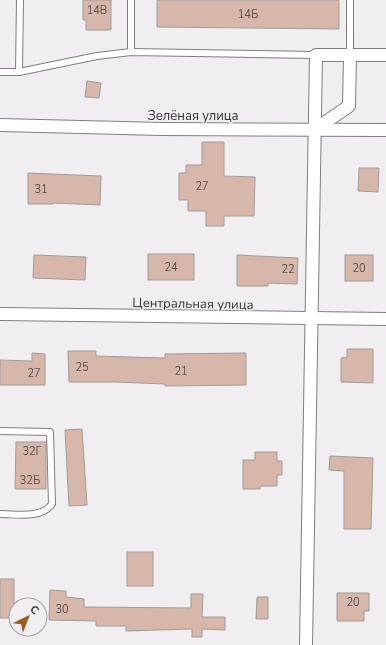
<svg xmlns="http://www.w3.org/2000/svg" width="386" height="645" font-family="'Nunito Sans',sans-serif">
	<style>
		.building { fill: #d7b7a9; stroke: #a09d9b }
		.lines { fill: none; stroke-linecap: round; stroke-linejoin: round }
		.service-casing { stroke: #7f7d80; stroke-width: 8 }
		.minor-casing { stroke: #7f7d80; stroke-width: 14 }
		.service { stroke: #fff; stroke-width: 6 }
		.minor { stroke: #fff; stroke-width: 12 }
		.labels { text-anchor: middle; stroke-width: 3; stroke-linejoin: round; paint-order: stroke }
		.number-label { font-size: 11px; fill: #5b5250 }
		.street-label { font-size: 13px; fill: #323132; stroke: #f0eef1 }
	</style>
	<rect width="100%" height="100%" fill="#f0eef1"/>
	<g class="building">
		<polygon points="83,0 111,0 111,30 86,30 86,20 83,20"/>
		<polygon points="157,0 339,0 339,29 157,27"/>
		<polygon points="87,81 101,83 99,98 85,97"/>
		<polygon points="202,142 224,142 224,176 255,177 254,216 224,216 224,226 206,226 206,211 188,211 188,200 179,200 179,173 186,173 186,165 202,165"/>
		<polygon points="359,168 379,168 378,192 358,191"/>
		<polygon points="28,173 101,176 100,205 53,203 53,204 28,204"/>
		<rect x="148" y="254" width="46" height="26"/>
		<polygon points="34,255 86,257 85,280 33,278"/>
		<polygon points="237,255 298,258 297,284 268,283 268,286 237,286"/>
		<rect x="345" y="255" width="28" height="26"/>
		<polygon points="347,349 373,349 373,383 341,382 341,358 347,357"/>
		<polygon points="68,351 96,351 96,356 165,358 165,354 246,353 246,385 165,386 165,384 115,382 69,382"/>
		<polygon points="32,353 45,354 45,385 0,385 0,360 32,361"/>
		<polygon points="82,429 87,505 69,506 65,430"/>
		<polygon points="16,442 46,442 46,489 15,489"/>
		<polygon points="255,452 277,452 277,461 282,461 282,475 277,475 277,486 260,486 260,489 243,489 243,460 255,460"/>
		<polygon points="330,456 373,458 371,529 344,529 344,471 329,470"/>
		<rect x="127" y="552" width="26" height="34"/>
		<rect x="0" y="579" width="14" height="39"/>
		<polygon points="50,590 66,591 66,597 84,599 84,607 191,608 191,594 203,594 202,617 225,617 225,630 202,629 202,637 192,637 192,629 126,631 126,626 96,626 96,621 49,620"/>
		<polygon points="337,593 369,593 369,611 364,611 364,621 337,621"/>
		<polygon points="257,597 268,597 268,619 256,619"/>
	</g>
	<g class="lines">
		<defs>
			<g id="service">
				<polyline points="131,52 131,0"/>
				<polyline points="350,55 350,0"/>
				<polyline points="0,72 19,72 97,56 131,52 316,55"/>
				<polyline points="19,72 20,0"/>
				<path d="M 0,431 L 50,432 L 52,504 C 41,519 17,514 0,514"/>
			</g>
			<g id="minor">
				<polyline points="0,125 162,129 386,130"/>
				<polyline points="314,130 349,106 350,55 386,55"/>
				<polyline points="0,314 386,319"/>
				<polyline points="306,645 316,55 350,55"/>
			</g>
		</defs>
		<use href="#service" class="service-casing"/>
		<use href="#minor" class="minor-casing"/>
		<use href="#service" class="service"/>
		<use href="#minor" class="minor"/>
	</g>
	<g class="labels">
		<g class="number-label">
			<text x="97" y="14">14В</text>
			<text x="248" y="18">14Б</text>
			<text x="202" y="190">27</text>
			<text x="41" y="193">31</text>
			<text x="171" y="271">24</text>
			<text x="359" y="272">20</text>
			<text x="288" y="273">22</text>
			<text x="82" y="371">25</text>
			<text x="181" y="375">21</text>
			<text x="34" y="377">27</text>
			<text x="32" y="455">32Г</text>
			<text x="30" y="484">32Б</text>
			<text x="353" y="606">20</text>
			<text x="62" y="613">30</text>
		</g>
		<g class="street-label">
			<text x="193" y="120">Зелёная улица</text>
			<text transform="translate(193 303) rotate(1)" y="5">Центральная улица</text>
		</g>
	</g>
	<g transform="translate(28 617) rotate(43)"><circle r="19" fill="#f0eef1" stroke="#a4a2a5"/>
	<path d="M0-3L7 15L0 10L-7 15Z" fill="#995d1e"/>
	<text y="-6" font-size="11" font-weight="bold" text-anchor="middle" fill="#323132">С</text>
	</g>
</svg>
